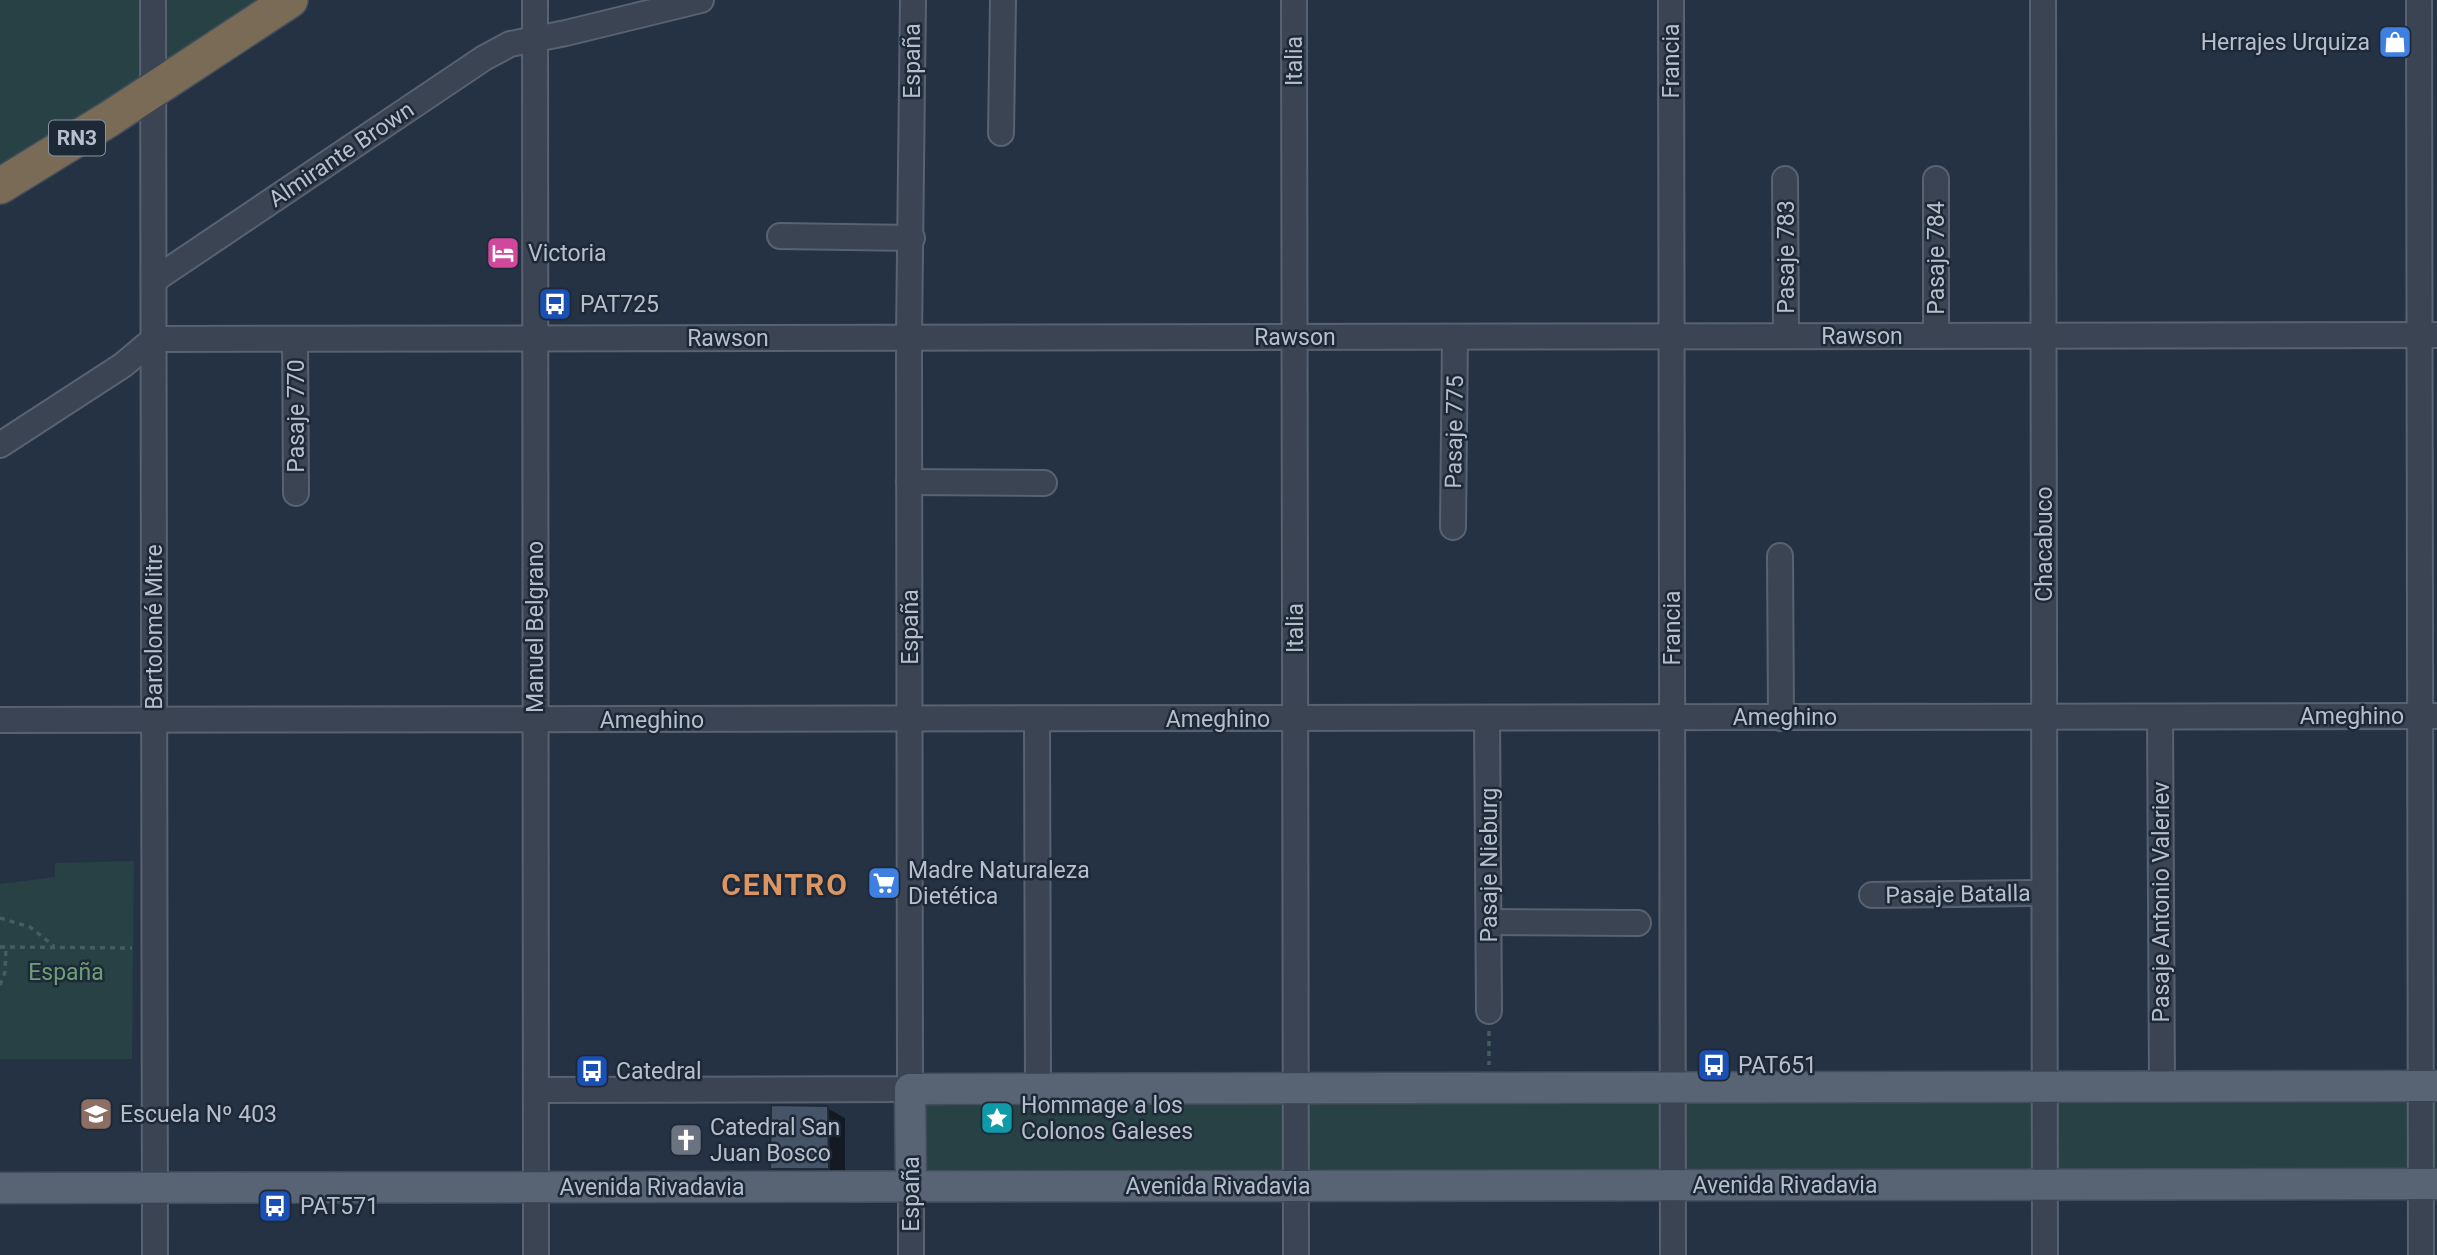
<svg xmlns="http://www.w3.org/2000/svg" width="2437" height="1255" font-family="Roboto,sans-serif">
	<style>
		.green { fill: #274144 }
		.shadow { fill: #0007 }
		.building { fill: #465467; stroke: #202b3a; stroke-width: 2 }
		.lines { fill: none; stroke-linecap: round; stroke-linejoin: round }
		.minor-casing { stroke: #586270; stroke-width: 28 }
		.major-casing { stroke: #434d5c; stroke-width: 33 }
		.highway-casing { stroke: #444f5d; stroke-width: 38 }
		.path { stroke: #455e60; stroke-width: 3.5; stroke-dasharray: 5 5; stroke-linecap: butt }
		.minor { stroke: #3a4453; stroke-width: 24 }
		.major { stroke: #586373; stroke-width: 30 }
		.highway { stroke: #796b56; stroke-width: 35 }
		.labels { text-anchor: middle; stroke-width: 5; stroke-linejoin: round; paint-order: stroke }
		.shield { fill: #1e2938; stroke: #8992a0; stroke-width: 2 }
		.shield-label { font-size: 21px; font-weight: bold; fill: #b7bfcc }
		.poi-label { font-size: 23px; fill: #b7bfcc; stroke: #1e2938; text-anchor: start }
		.street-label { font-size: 23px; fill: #b7bfcc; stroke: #1e2938 }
		.park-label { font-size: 23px; fill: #6d9f77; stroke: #1e2938 }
		.district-label { font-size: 30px; font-weight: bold; letter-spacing: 2px; fill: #db9563; stroke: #1e2938 }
	</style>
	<rect width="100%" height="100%" fill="#253243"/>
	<g class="green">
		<polygon points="0,0 290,0 0,186"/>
		<polygon points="134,861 132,1059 0,1059 0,884 55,877 55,863"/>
		<polygon points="2437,1086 2437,1184 911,1187 910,1089"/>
	</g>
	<polygon class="shadow" points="827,1108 845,1118 845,1178 789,1178 772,1168"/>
	<polygon class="building" points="771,1105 828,1106 829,1169 770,1169"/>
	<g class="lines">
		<defs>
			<g id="minor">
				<polyline points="153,0 155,1255"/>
				<polyline points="535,0 536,1255"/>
				<polyline points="1294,0 1296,1255"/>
				<polyline points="1671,0 1673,1255"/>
				<polyline points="2043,0 2045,1255"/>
				<polyline points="2419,0 2421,1255"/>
				<polyline points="1001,133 1003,0"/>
				<polyline points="1785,179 1786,336"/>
				<polyline points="1936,179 1936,336"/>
				<polyline points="780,236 912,238"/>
				<polyline points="154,280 484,58 510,44 566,33 701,0"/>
				<polyline points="154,339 2437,335"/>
				<polyline points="295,339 296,493"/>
				<polyline points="0,445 123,365 154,339"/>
				<polyline points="909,482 1044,483"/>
				<polyline points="1453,527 1455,337"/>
				<polyline points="1780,556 1781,718"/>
				<polyline points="2160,717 2162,1087"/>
				<polyline points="1487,718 1489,1011"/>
				<polyline points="1037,719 1038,1089"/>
				<polyline points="0,720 2437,716"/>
				<polyline points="1872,895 2044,893"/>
				<polyline points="1489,922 1638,923"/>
				<polyline points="536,1090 910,1089 909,337 913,0"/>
				<polyline points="911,1187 911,1255"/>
			</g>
			<g id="major">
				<polyline points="911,1187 910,1089 2437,1086"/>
				<polyline points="0,1188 2437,1184"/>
			</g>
			<polyline id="highway" points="0,186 109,119 290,0"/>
		</defs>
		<use href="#minor" class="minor-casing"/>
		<use href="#major" class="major-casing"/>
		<use href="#highway" class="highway-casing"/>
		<g class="path">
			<polyline points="0,918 30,927 54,946"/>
			<polyline points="0,947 132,948"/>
			<polyline points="0,985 5,972 6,947"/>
			<polyline points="1489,1031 1489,1065"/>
		</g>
		<use href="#minor" class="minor"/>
		<use href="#major" class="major"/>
		<use href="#highway" class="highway"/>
	</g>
	<defs>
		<symbol id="shop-square" viewBox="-11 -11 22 22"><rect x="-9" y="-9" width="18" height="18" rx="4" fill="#3f7fe0" stroke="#1e2938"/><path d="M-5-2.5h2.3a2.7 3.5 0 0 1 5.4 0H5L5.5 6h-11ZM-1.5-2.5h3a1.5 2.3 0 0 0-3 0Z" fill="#fff"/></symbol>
		<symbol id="hotel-square" viewBox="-11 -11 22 22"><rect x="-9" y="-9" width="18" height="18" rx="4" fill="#d1479c" stroke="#1e2938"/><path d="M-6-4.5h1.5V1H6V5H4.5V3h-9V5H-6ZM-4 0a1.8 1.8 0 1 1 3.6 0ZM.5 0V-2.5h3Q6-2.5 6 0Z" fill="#fff"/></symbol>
		<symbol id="bus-square" viewBox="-11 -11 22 22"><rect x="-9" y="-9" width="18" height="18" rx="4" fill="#1a4fb4" stroke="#1e2938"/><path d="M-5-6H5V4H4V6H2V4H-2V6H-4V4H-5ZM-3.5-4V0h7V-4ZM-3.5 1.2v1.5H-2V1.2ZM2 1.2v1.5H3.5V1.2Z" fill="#fff"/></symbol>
		<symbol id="supermarket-square" viewBox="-11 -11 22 22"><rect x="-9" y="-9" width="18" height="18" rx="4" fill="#3f7fe0" stroke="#1e2938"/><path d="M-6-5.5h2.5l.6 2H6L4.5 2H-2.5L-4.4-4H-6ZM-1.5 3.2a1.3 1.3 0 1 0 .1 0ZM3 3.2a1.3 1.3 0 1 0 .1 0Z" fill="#fff"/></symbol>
		<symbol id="school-square" viewBox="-11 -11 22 22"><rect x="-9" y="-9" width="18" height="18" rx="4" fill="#8d6e63" stroke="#1e2938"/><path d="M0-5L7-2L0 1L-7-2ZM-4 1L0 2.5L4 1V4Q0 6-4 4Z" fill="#fff"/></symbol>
		<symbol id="sight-square" viewBox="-11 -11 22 22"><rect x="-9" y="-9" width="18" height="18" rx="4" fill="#0f9aa8" stroke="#1e2938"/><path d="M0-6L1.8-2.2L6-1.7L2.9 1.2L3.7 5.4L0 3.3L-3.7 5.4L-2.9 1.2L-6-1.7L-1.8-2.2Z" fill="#fff"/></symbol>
		<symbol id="church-square" viewBox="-11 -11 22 22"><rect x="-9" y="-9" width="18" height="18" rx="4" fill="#6b7280" stroke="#1e2938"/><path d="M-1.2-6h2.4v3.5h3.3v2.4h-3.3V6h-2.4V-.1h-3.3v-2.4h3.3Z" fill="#fff"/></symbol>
	</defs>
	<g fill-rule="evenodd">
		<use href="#shop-square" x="2376" y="23" width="38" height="38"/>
		<use href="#hotel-square" x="484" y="234" width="38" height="38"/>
		<use href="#bus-square" x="536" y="285" width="38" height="38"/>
		<use href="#supermarket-square" x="865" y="864" width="38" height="38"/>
		<use href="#bus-square" x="1695" y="1046" width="38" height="38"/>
		<use href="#bus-square" x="573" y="1052" width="38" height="38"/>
		<use href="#school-square" x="77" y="1095" width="38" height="38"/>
		<use href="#sight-square" x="978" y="1099" width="38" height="38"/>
		<use href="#church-square" x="667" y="1121" width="38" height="38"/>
		<use href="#bus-square" x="256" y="1187" width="38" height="38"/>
	</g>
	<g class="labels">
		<rect class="shield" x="49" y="120.5" width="56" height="35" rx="5"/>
		<g class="shield-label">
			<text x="77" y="145">RN3</text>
		</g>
		<g class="poi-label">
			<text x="2370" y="50" text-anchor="end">Herrajes Urquiza</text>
			<text x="528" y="261">Victoria</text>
			<text x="580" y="312">PAT725</text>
			<text x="908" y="878">Madre Naturaleza<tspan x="908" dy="26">Dietética</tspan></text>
			<text x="1738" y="1073">PAT651</text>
			<text x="616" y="1079">Catedral</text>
			<text x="1021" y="1113">Hommage a los<tspan x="1021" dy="26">Colonos Galeses</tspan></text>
			<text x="120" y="1122">Escuela Nº 403</text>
			<text x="710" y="1135">Catedral San<tspan x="710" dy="26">Juan Bosco</tspan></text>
			<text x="300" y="1214">PAT571</text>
		</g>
		<g class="street-label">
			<text transform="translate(912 61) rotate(-90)" y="8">España</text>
			<text transform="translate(1294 61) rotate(-90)" y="8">Italia</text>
			<text transform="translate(1671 61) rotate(-90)" y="8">Francia</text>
			<text transform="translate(341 154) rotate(-34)" y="8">Almirante Brown</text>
			<text transform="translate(1786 257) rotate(-90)" y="8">Pasaje 783</text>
			<text transform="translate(1936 258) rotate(-90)" y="8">Pasaje 784</text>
			<text x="1862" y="344">Rawson</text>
			<text x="1295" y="345">Rawson</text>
			<text x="728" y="346">Rawson</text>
			<text transform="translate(296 416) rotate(-90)" y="8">Pasaje 770</text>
			<text transform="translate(1454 432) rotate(-89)" y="8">Pasaje 775</text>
			<text transform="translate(2044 544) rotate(-90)" y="8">Chacabuco</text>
			<text transform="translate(154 627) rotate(-90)" y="8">Bartolomé Mitre</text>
			<text transform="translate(535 627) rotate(-90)" y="8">Manuel Belgrano</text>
			<text transform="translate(910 627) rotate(-90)" y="8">España</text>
			<text transform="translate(1295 628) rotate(-90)" y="8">Italia</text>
			<text transform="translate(1672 628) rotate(-90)" y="8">Francia</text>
			<text x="2352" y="724">Ameghino</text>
			<text x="1785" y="725">Ameghino</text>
			<text x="1218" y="727">Ameghino</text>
			<text x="652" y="728">Ameghino</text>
			<text transform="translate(1489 865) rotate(-90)" y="8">Pasaje Nieburg</text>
			<text transform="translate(1958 894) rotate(-1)" y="8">Pasaje Batalla</text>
			<text transform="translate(2161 902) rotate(-90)" y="8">Pasaje Antonio Valeriev</text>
			<text x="1785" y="1193">Avenida Rivadavia</text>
			<text x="1218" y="1194">Avenida Rivadavia</text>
			<text x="652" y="1195">Avenida Rivadavia</text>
			<text transform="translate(911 1194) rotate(-90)" y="8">España</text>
		</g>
		<g class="park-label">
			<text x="66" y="980">España</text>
		</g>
		<g class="district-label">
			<text x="785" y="895">CENTRO</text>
		</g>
	</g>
</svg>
